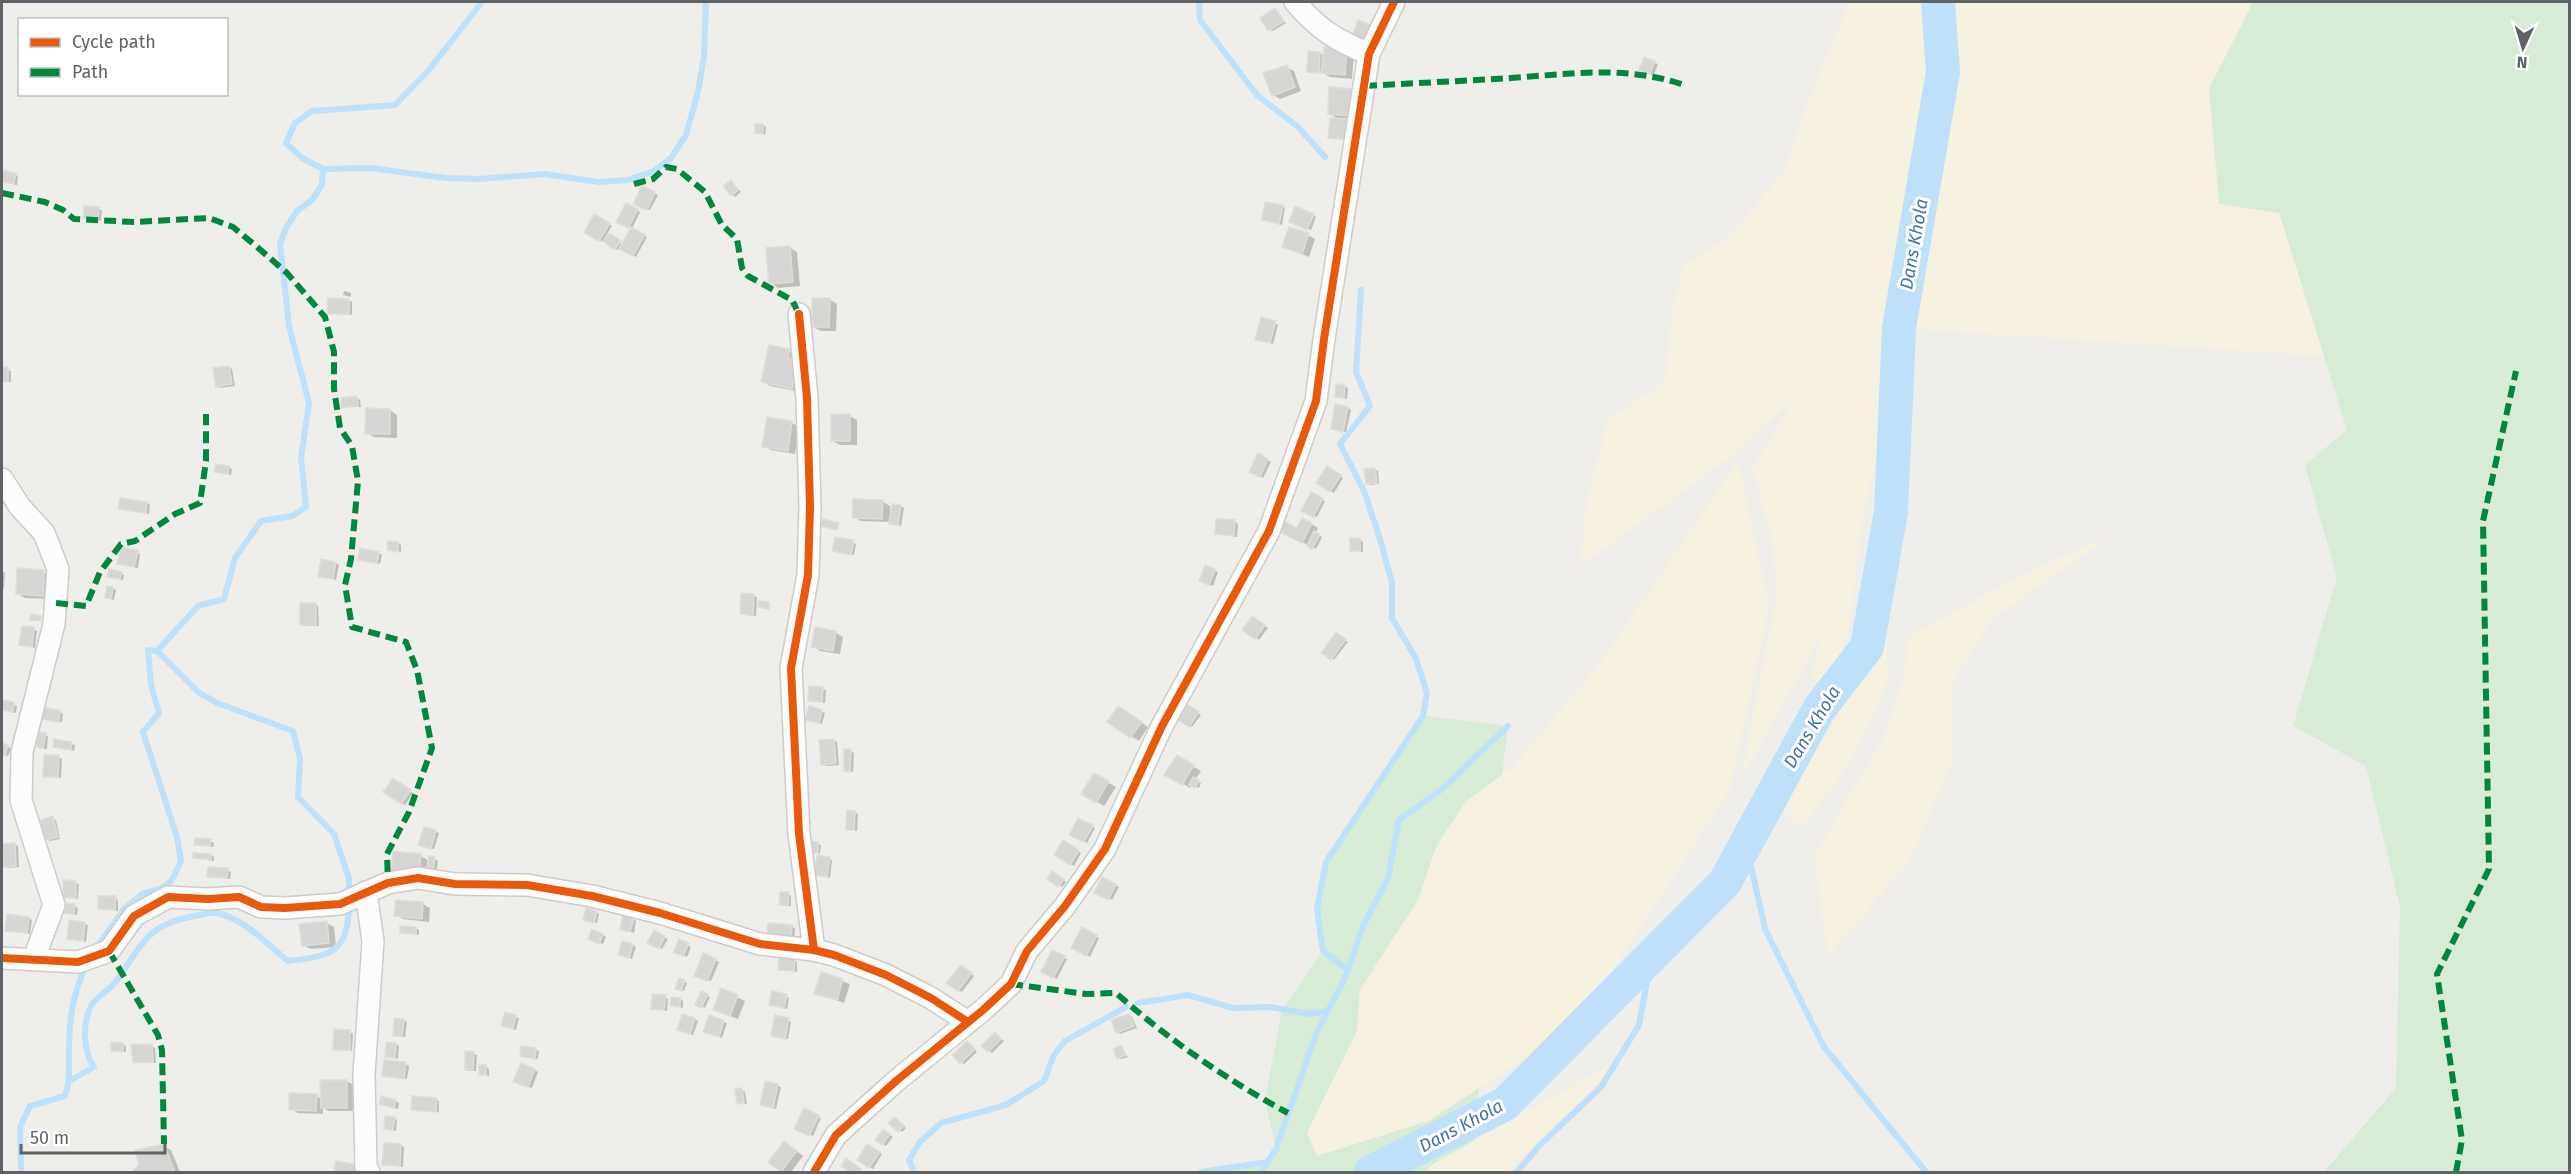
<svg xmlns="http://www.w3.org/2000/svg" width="2571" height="1174" font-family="'Fira Sans',sans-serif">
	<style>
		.green { fill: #d8ebd6 }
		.sand { fill: #f6f1e1 }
		.shadow { fill: #0003 }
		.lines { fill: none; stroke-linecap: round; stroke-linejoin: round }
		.stream { stroke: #bfe0f9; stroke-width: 6 }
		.river { stroke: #bfe0f9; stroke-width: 34 }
		.building { fill: #d6d5d3; stroke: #deddd9; stroke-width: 1.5 }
		.minor-casing { stroke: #cbcccc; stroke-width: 24 }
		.minor { stroke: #fdfcfc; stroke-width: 21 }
		.quiet { stroke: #00873e; stroke-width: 6; stroke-dasharray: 12 6; stroke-linecap: butt }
		.cycleway-casing { stroke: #fff; stroke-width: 11 }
		.cycleway { stroke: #e8590c; stroke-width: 8 }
		.labels { text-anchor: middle; stroke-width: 6; stroke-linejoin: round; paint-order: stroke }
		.water-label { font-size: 18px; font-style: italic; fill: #4174aa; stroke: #fff }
	</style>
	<rect width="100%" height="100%" fill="#efeeea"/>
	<g class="green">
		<polygon points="2253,2 2569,2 2569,1172 2324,1172 2396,1088 2400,907 2366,766 2293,726 2337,577 2305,465 2347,430 2279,214 2219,204 2209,88"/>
		<polygon points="1423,716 1508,726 1502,775 1466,802 1437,845 1418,900 1360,990 1357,1031 1307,1133 1428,1121 1479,1088 1474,1141 1433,1164 1425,1172 1201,1172 1267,1162 1276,1149 1265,1101 1282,1010 1323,951 1317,909 1326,862"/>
	</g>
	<g class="sand">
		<polygon points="1849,2 2253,2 2209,88 2219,204 2279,213 2324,356 1899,328 1885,356 1888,409 1885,439 1873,470 1861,531 1849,631 1827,688 1812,678 1821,635 1741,780 1777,593 1771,532 1752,470 1794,398 1735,454 1580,566 1587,500 1608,419 1665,382 1672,313 1683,266 1726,239 1783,174 1799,125"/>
		<polygon points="1738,460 1769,606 1730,790 1614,968 1532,1054 1428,1121 1317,1156 1307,1133 1357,1031 1360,990 1418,900 1437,846 1466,802 1514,766 1608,653"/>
		<polygon points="2119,530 1993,618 1952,683 1952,763 1908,863 1828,956 1814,856 1885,735 1905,674 1907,638 2010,581"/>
		<polygon points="1884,622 1889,674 1873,717 1849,763 1803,828 1780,809 1801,771 1827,737"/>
		<polygon points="1606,1067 1610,1072 1508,1172 1425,1172 1433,1164"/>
	</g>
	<g class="shadow">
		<polygon points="1275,10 1286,23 1273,31 1269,30"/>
		<polygon points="1320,53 1324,56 1354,54 1352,79 1330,77 1322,72 1309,71"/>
		<polygon points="1645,59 1658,64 1654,75 1644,72"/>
		<polygon points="1286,67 1294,71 1301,91 1280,99 1273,95"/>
		<polygon points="1352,91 1359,95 1357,119 1341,118 1349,123 1348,140 1333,139 1330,137 1341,121 1329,113"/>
		<polygon points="763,125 766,127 765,135 756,132"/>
		<polygon points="2,172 18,176 17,185 2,182"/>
		<polygon points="731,182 741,192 735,197 732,195"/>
		<polygon points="642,187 658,195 650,210 638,205"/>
		<polygon points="627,205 640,212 632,229 647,237 636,257 620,248 618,250 604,240 603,242 586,232 595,216 612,226 604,239 613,239 624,245 632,228 618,222"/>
		<polygon points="1282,206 1285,208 1282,225 1263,220"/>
		<polygon points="85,207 102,210 101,221 84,218"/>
		<polygon points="1313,215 1316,217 1311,230 1294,223"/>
		<polygon points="1308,235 1315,239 1309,257 1283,246"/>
		<polygon points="789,247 797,252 800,286 778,288 771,283"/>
		<polygon points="344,291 351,293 351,297 343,295"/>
		<polygon points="829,299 837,304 836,331 821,331 813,327"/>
		<polygon points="349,300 352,302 352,315 329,313"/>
		<polygon points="1275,323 1278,325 1273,344 1260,341"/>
		<polygon points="790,351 797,355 800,392 770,386 762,381"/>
		<polygon points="229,367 232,369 235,386 220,388 217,386"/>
		<polygon points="2,369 11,371 11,382 2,382"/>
		<polygon points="1344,386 1348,388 1347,399 1336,396"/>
		<polygon points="357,398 360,400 361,407 343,407"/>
		<polygon points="1348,408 1351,410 1346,432 1332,429"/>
		<polygon points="390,410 397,415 397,438 374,437 367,433"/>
		<polygon points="850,416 857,420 857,445 840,445 832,441"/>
		<polygon points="792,423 799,427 795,454 771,450 764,446"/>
		<polygon points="1258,455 1271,462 1263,478 1251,471"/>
		<polygon points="229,467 232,469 231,475 216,471"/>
		<polygon points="1327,468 1343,478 1334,493 1318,483"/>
		<polygon points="1375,470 1378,471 1379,484 1370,485 1367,483"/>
		<polygon points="1312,494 1325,501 1317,517 1303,510"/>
		<polygon points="883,502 890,506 890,514 901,506 904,508 901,526 890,522 861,521 854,517"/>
		<polygon points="147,503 150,505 149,514 120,508"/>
		<polygon points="1235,522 1238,524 1237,537 1217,534"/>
		<polygon points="1311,524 1318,528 1316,533 1322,537 1316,549 1288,535"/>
		<polygon points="1360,540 1363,542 1363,552 1351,550"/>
		<polygon points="853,542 856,544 854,555 837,552"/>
		<polygon points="398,543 401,545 401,552 389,550"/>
		<polygon points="137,552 140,554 138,568 122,565"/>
		<polygon points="379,553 382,555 380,564 363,561"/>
		<polygon points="336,563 339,565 336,580 320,576"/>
		<polygon points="1206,567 1218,572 1213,586 1204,582"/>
		<polygon points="2,571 5,573 4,588 2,588"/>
		<polygon points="44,572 51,576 50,599 25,598 18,594"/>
		<polygon points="121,573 124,575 123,580 112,578"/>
		<polygon points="109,587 116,590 114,600 107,598"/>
		<polygon points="754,596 757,597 756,616 744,615 741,613"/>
		<polygon points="315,604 318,606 319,626 305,626 301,625"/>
		<polygon points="1253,618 1268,628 1259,640 1244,630"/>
		<polygon points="24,627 37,631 35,648 21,644"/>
		<polygon points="836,633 843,637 840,654 820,651 813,646"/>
		<polygon points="1336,634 1348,642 1334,660 1323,652"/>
		<polygon points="811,687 826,690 825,703 810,700"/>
		<polygon points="2,702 17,706 16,713 2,710"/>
		<polygon points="1187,706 1201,715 1192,727 1179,719"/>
		<polygon points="810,708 825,713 822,724 810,721"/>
		<polygon points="60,712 63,714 62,722 44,719"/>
		<polygon points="1126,712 1148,727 1139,741 1109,722"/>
		<polygon points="45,735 48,736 47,749 41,748"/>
		<polygon points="834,740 837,742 839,765 826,766 823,764"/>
		<polygon points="55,741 72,744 75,745 74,751 58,748 54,746"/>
		<polygon points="2,745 11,748 8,756 2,754"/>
		<polygon points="850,751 854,753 853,772 846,771"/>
		<polygon points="58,757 62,759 61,778 45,776"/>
		<polygon points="1177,757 1201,771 1195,780 1201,783 1199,788 1192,785 1190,788 1167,774"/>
		<polygon points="1095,775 1116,787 1104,806 1083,794"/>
		<polygon points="393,780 413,793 405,805 385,791"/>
		<polygon points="854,812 858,814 857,831 848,829"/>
		<polygon points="53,818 56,820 60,839 50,841 46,839"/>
		<polygon points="1079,820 1095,828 1087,843 1071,834"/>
		<polygon points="425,828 439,833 434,849 423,846"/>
		<polygon points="210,841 214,843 213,847 196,844"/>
		<polygon points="1064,842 1081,853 1074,866 1056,855"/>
		<polygon points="817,843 821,845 820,854 810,852"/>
		<polygon points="14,844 18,846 19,867 8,868 5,866"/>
		<polygon points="394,853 421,856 429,861 435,859 438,861 436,873 400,874 393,869"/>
		<polygon points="211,855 214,857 214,861 194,858"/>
		<polygon points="829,859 832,860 830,878 815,874"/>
		<polygon points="227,870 231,872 230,879 209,876"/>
		<polygon points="1053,873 1066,882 1062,887 1049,879"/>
		<polygon points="1103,879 1119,887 1112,900 1096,892"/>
		<polygon points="76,883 79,884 78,899 64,897"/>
		<polygon points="788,894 791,896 791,906 784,906 781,904"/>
		<polygon points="115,898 118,900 118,911 99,908"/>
		<polygon points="423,904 430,908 429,922 403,919 396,915"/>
		<polygon points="74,906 78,908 77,915 66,912"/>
		<polygon points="596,912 599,914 597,923 588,921"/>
		<polygon points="29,918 32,920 30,934 7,930"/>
		<polygon points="633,919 636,921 634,933 622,929"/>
		<polygon points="327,923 334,927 336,947 311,949 303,945"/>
		<polygon points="85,924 88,925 86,942 69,938"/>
		<polygon points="792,927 795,928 794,939 772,937"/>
		<polygon points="416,928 419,930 419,935 401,932"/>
		<polygon points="1083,929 1099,938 1090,957 1073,948"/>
		<polygon points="655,932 668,939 662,949 649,942"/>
		<polygon points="603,935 606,937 603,944 593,940"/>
		<polygon points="679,941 691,947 687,957 675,951"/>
		<polygon points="633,945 636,947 632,959 620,955"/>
		<polygon points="1053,952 1067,959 1057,979 1043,971"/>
		<polygon points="715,960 719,962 711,981 699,977"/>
		<polygon points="794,960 797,962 797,972 780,969"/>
		<polygon points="964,968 974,976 962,992 958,990"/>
		<polygon points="822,973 850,984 844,1003 816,993"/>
		<polygon points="684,981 687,983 684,991 680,990"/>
		<polygon points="722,990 745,1001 738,1019 722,1013"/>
		<polygon points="702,993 710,997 705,1008 697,1004"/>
		<polygon points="786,996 789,998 787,1009 774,1006"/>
		<polygon points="665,997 668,999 667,1011 652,1008"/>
		<polygon points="680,999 683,1001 683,1008 671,1005"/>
		<polygon points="506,1014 519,1018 516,1030 506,1027"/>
		<polygon points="1129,1015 1132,1017 1137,1028 1120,1034 1117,1032"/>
		<polygon points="710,1017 727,1023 722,1038 708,1033"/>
		<polygon points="694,1019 698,1021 693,1035 679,1030"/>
		<polygon points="403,1020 407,1022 405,1037 398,1037 394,1035"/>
		<polygon points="788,1020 791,1022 788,1039 776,1037"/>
		<polygon points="336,1031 353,1033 352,1051 335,1049"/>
		<polygon points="995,1034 1004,1041 992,1053 989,1051"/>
		<polygon points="122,1044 126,1046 126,1052 112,1050"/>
		<polygon points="396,1044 399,1046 398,1059 386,1056"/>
		<polygon points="971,1045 977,1052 964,1064 961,1062"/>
		<polygon points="152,1046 155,1048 156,1063 134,1063"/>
		<polygon points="1121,1047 1128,1057 1121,1059 1118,1058"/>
		<polygon points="536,1050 539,1051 538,1059 521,1055"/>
		<polygon points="474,1054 477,1055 476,1071 469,1071 466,1069"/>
		<polygon points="406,1064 409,1066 407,1079 384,1076"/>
		<polygon points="486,1067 489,1069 489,1076 481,1074"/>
		<polygon points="534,1070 538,1072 532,1088 518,1083"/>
		<polygon points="346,1081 354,1085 354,1111 329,1111 323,1108 323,1114 298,1113 290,1109 316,1096 322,1099"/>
		<polygon points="766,1082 781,1087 776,1109 761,1104"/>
		<polygon points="742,1090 745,1092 747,1104 739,1103"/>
		<polygon points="436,1099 439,1101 439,1112 413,1109"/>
		<polygon points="396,1101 399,1103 398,1109 380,1104"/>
		<polygon points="805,1110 821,1118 813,1136 796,1128"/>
		<polygon points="394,1118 397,1120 396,1131 385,1129"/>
		<polygon points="897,1120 906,1128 902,1132 899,1130"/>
		<polygon points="884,1131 893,1137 886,1146 877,1140"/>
		<polygon points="401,1145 404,1147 403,1167 384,1164"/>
		<polygon points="163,1146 171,1150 180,1172 133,1172"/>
		<polygon points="868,1146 882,1154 873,1169 859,1160"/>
		<polygon points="791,1147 803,1156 791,1172 785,1172 782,1171"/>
	</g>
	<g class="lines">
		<g class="stream">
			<polyline points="1199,2 1200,20 1257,95 1298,127 1325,157"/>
			<polyline points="323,169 370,168 446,178 479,179 544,174 599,182 628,180 654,171 671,158 686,135 698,92 704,56 706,2"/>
			<polyline points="157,651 198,692 217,703 293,731 300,759 298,797 334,834 349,878 349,895"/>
			<polyline points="1746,843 1765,929 1824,1047 1926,1172"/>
			<polyline points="96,948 124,909 142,894 160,889 172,880 181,861 177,837 143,732 159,713 151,685 148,650 157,651 198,606 224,599 235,558 261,521 292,516 306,507 301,458 309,403 289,326 280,244 286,228 297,211 312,200 322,185 323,169 302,158 286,143 295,123 312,111 395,105 428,71 482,2"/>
			<polyline points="1348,970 1323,951 1317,909 1326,862 1423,716 1427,693 1416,659 1392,618 1392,583 1380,539 1364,491 1340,444 1370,406 1356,372 1361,290"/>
			<polyline points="1138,1003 1188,995 1233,1008 1270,1007 1309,1014 1328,1011"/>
			<path d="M 71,1080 L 94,1067 C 83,1051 82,1024 91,1006 C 96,996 111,990 117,980 C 143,944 146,925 194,916 C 201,915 210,912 217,913 C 245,919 267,944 288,961 C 331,956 348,953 349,905"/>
			<path d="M 21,1172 L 20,1127 L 30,1106 L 65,1096 C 71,1079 68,1066 69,1048 C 69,1020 73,990 87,965"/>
			<polyline points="914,1172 909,1160 920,1142 941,1123 1006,1105 1044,1081 1054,1055 1065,1041 1126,1007"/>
			<polyline points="1201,1172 1267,1162"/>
			<polyline points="1261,1172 1276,1149 1316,1034 1345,978 1363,926 1388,878 1399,820 1442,789 1508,726"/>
			<polyline points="1517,1172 1539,1146 1601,1087 1639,1025 1652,956"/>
		</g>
		<polyline class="river" points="1371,1172 1505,1104 1725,882 1819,709 1867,647 1891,512 1899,328 1943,72 1938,2"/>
	</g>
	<g class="building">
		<polygon points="1275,8 1284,21 1268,31 1260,18"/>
		<polygon points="1358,20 1371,25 1365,41 1352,36"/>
		<polygon points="1324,47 1347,49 1345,75 1321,73"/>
		<polygon points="1308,51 1320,52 1319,73 1307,72"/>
		<polygon points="1644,57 1655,61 1650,74 1639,70"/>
		<polygon points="1287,65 1295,87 1272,96 1263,73"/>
		<polygon points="1329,87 1352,89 1350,116 1328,114"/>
		<polygon points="1330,118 1347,119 1345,139 1328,138"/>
		<polygon points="755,124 763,124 763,134 755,133"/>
		<polygon points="2,170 16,173 14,184 2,182"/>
		<polygon points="731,180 738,190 731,196 723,186"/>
		<polygon points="642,185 655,192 647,210 633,204"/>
		<polygon points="1265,202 1283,205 1279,224 1262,220"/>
		<polygon points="626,203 638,209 628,228 616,222"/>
		<polygon points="84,206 99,207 98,220 83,218"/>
		<polygon points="1295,206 1314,214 1307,230 1289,222"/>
		<polygon points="594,214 610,223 599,241 584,233"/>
		<polygon points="631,227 645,234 633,256 619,249"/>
		<polygon points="1289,227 1309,233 1302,254 1282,247"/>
		<polygon points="610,233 621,241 614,250 603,241"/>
		<polygon points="790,246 793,282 769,284 766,248"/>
		<polygon points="328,298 349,299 349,314 327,314"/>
		<polygon points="812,298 830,298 829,327 812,327"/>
		<polygon points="1261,317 1276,321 1270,343 1255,340"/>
		<polygon points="769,345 790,349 788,358 798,361 792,389 761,382"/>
		<polygon points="229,366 232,384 216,387 213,368"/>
		<rect x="2" y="367" width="6" height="14"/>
		<polygon points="1336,384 1345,385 1344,398 1335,397"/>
		<polygon points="357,396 358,406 341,408 341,398"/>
		<polygon points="1335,404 1348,407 1343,432 1331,429"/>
		<polygon points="366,408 390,409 390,434 365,434"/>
		<polygon points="850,414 850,441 831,441 831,415"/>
		<polygon points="767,417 792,421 788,451 762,447"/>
		<polygon points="1258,453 1268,459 1260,477 1249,472"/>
		<polygon points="216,464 229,466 228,474 214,472"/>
		<polygon points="1327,466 1341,475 1330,492 1316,483"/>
		<polygon points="1375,468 1377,483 1366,484 1364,469"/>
		<polygon points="1311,492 1323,498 1313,517 1301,511"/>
		<polygon points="120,498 147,502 146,513 118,509"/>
		<polygon points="853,499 883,500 882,519 852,518"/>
		<polygon points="892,504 901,505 898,525 889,524"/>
		<polygon points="1302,518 1312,523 1302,543 1278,531 1284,521 1297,528"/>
		<polygon points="823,519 839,523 837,530 821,526"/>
		<polygon points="1216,519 1235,520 1234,536 1215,534"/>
		<polygon points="1314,531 1320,534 1312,549 1307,546"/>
		<polygon points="835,537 854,540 851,555 832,551"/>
		<rect x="1350" y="538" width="10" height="13"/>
		<polygon points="388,541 398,542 398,552 387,550"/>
		<polygon points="121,547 138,550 134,567 117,564"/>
		<polygon points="360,548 379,552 377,563 358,560"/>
		<polygon points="321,559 336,562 333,579 318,577"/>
		<polygon points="1205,565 1215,569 1209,585 1199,581"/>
		<polygon points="17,568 44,570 43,596 16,594"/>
		<polygon points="109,569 122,572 120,579 107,577"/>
		<polygon points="107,586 113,587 111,599 105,598"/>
		<polygon points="741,593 754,594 753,615 740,614"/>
		<polygon points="759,601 769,602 769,609 758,607"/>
		<rect x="300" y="603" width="16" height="22"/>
		<polygon points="31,614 42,616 41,621 30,620"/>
		<polygon points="1252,616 1265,625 1255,639 1242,630"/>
		<polygon points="22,626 34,627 32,647 19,645"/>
		<polygon points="815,627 836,631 833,651 811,647"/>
		<polygon points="1336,632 1346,639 1331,660 1321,653"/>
		<polygon points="809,686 823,687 822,702 808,701"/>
		<polygon points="2,700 14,702 13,712 2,710"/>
		<polygon points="1187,704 1199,712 1189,727 1177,719"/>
		<polygon points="809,706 822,710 819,723 805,720"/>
		<polygon points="1118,706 1142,722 1130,738 1107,722"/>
		<polygon points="44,708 60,710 59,722 42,719"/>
		<polygon points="39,732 46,733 43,748 36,747"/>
		<polygon points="54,739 72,742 71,750 53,747"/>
		<polygon points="834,739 836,763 821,765 819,740"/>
		<polygon points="2,743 8,745 5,756 2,755"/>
		<polygon points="844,749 851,749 850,772 844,771"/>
		<polygon points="44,755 59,755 58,777 43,777"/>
		<polygon points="1177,755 1194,765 1182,785 1164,775"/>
		<polygon points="1094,773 1109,781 1096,803 1081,794"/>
		<polygon points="1193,777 1199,780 1195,788 1189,785"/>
		<polygon points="393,778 411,790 401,804 383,792"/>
		<polygon points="847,810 855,811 854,830 846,830"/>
		<polygon points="53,816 58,837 45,840 40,820"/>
		<polygon points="1078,818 1093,825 1084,842 1069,835"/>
		<polygon points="424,827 436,830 431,849 418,845"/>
		<polygon points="195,838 211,839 210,846 194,845"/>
		<polygon points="1063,840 1079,850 1070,865 1054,855"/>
		<polygon points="809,841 818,842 818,853 808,853"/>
		<polygon points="15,843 16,866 3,867 2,844"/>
		<polygon points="393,851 421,854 419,873 391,870"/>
		<polygon points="193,853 211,854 211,860 193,858"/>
		<polygon points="817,855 830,857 827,877 813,875"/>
		<polygon points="429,856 435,857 433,872 426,872"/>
		<polygon points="208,867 228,868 227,878 207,877"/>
		<polygon points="1052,871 1064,879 1058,887 1047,879"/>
		<polygon points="1102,877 1116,884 1108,900 1094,893"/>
		<polygon points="63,880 76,881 76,898 63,898"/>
		<polygon points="780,892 789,892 788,905 779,905"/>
		<polygon points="98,896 116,896 115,910 98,909"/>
		<polygon points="396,900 423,902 422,919 394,916"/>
		<polygon points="65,903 75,904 74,914 64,913"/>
		<polygon points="586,908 597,911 594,923 583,920"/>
		<polygon points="7,914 29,917 27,933 5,931"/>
		<polygon points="623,915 634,918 630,932 620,930"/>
		<polygon points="69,920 85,922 83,941 67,939"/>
		<polygon points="327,921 329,943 302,946 299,924"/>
		<polygon points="768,923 792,925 791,938 767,936"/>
		<polygon points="400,926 416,927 416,934 400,933"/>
		<polygon points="1082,927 1097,935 1086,956 1071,948"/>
		<polygon points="592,929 603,934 599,944 588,939"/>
		<polygon points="654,930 665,936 659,949 647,943"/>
		<polygon points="679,939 689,943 683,956 673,952"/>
		<polygon points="622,941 633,944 629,958 618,955"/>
		<polygon points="1052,950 1065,956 1053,978 1041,972"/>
		<polygon points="703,953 716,959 707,981 694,976"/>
		<polygon points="779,958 795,959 794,971 778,970"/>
		<polygon points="961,965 972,973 958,991 946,983"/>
		<polygon points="821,972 843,979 837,1000 814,994"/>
		<polygon points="679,978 685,980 681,991 675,989"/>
		<polygon points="721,988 738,995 730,1016 713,1010"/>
		<polygon points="701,991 708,994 701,1008 695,1005"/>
		<polygon points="772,991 787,994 784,1008 769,1005"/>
		<polygon points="652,994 666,995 664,1010 651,1009"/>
		<polygon points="671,997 680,998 680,1007 670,1006"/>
		<polygon points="505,1012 516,1015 513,1029 501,1026"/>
		<polygon points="682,1014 695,1018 690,1034 677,1030"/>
		<polygon points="1129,1014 1134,1026 1116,1033 1111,1020"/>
		<polygon points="709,1015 724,1020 719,1037 703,1032"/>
		<polygon points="775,1015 789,1018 785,1039 771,1036"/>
		<polygon points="394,1018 404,1019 402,1036 393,1036"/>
		<polygon points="334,1029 350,1030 350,1050 333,1050"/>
		<polygon points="995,1032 1001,1039 988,1052 981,1046"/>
		<polygon points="967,1041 975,1049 960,1064 952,1055"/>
		<polygon points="111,1042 123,1043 123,1052 111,1051"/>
		<polygon points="386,1042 396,1043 395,1058 385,1057"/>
		<polygon points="152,1044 153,1062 133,1063 131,1045"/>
		<polygon points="1121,1045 1126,1055 1117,1059 1113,1049"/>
		<polygon points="521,1046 536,1048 535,1059 520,1056"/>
		<polygon points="465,1051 474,1052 473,1070 465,1070"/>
		<polygon points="384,1060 406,1062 404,1079 382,1076"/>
		<polygon points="521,1063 535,1069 528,1087 513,1082"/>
		<rect x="479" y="1065" width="7" height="10"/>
		<polygon points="320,1080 347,1080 347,1108 321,1108"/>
		<polygon points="765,1081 778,1084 773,1108 760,1105"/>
		<polygon points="742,1088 744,1103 737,1104 735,1089"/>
		<polygon points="289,1093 317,1094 316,1111 289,1110"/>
		<polygon points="381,1096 396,1100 394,1108 379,1104"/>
		<polygon points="412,1096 437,1098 436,1112 411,1110"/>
		<polygon points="804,1108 819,1115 809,1136 794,1129"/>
		<polygon points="385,1116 395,1117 393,1130 384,1129"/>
		<polygon points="894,1117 904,1125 898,1132 888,1123"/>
		<polygon points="883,1129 890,1134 882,1145 875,1140"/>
		<polygon points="784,1141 797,1151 781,1172 768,1162"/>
		<polygon points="384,1143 401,1144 400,1166 382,1165"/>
		<polygon points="164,1144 174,1170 165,1172 131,1172 139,1165 135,1150"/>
		<polygon points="867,1144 880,1152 869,1168 857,1160"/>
		<polygon points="846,1158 861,1169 859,1172 850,1172 841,1166"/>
		<polygon points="336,1161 359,1165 358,1172 334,1172"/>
	</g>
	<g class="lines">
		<defs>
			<g id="minor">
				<path d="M 1295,2 C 1319,30 1336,40 1369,54"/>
				<polyline points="799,314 807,398 810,507 808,575 791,668 799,834 814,950"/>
				<polyline points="2,479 20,507 44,533 58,569 54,624 22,752 21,800 54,905 34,958"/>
				<polyline points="366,892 373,941 364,1074 366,1167 369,1172"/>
				<polyline points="2,958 78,962 109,951 134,916 168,897 208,899 239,897 261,907 285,908 340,904 388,883 418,878 455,884 527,885 592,896 660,913 760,944 814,950 834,955 886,975 931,998 968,1022"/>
				<polyline points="814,1172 836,1135 896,1081 983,1010 1011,984 1027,951 1065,906 1105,849 1162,726 1269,531 1316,401 1324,339 1369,54 1394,2"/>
			</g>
		</defs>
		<use href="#minor" class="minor-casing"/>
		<use href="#minor" class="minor"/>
		<g class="quiet">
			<path d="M 1365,86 C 1414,83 1463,81 1511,78 C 1570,74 1626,65 1684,85"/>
			<polyline points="634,184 653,179 666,167 677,169 705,192 722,225 737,239 742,268 748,276 792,300 799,314"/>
			<polyline points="2,193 45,202 63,210 74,219 134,222 209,218 233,227 256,246 287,273 325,317 334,352 334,389 340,428 352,446 358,481 351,559 345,585 352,627 406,642 417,670 432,748 409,812 387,854 388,883"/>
			<polyline points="56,603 86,606 100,572 121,544 135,541 175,514 200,503 206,461 206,414"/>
			<polyline points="109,951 158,1035 162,1050 164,1144"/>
			<path d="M 1011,984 L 1086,994 L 1116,993 C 1169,1040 1227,1080 1288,1113"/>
			<polyline points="2456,1172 2462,1140 2437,974 2489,869 2483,521 2516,371"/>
		</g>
		<defs>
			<g id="cycleway">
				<polyline points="799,314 807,398 810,507 808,575 791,668 799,834 814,950"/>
				<polyline points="2,958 78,962 109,951 134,916 168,897 208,899 239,897 261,907 285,908 340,904 388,883 418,878 455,884 527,885 592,896 660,913 760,944 814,950 834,955 886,975 931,998 968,1022"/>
				<polyline points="814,1172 836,1135 896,1081 983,1010 1011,984 1027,951 1065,906 1105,849 1162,726 1269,531 1316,401 1324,339 1369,54 1394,2"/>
			</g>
		</defs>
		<use href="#cycleway" class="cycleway-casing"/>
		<use href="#cycleway" class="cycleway"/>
	</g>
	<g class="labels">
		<g class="water-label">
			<text transform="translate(1914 244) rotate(-80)" y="6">Dans Khola</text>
			<text transform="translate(1812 727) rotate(-59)" y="6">Dans Khola</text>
			<text transform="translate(1461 1126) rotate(-28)" y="6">Dans Khola</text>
		</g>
	</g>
	<rect width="2571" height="1174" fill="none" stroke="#5f6368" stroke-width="6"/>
	<rect x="18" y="18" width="210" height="78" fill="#ffffff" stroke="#bfc1c3" stroke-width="1.5"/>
	<rect x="30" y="38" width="30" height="9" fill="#e8590c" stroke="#bfc1c3" stroke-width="1.5"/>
	<text x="72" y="48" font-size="18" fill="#5f6368">Cycle path</text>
	<rect x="30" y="68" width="30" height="9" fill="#00873e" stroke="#bfc1c3" stroke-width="1.5"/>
	<text x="72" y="78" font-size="18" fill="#5f6368">Path</text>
	<g transform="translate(2523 48) rotate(184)" stroke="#ffffff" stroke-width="4.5" paint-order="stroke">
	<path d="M0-4.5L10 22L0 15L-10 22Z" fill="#5f6368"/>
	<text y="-9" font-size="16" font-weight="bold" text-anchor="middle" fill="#5f6368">N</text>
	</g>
	<path d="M21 1144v9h144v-9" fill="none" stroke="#5f6368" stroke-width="3"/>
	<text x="30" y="1144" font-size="18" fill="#5f6368" stroke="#ffffff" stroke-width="4.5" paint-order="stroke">50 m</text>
</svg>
